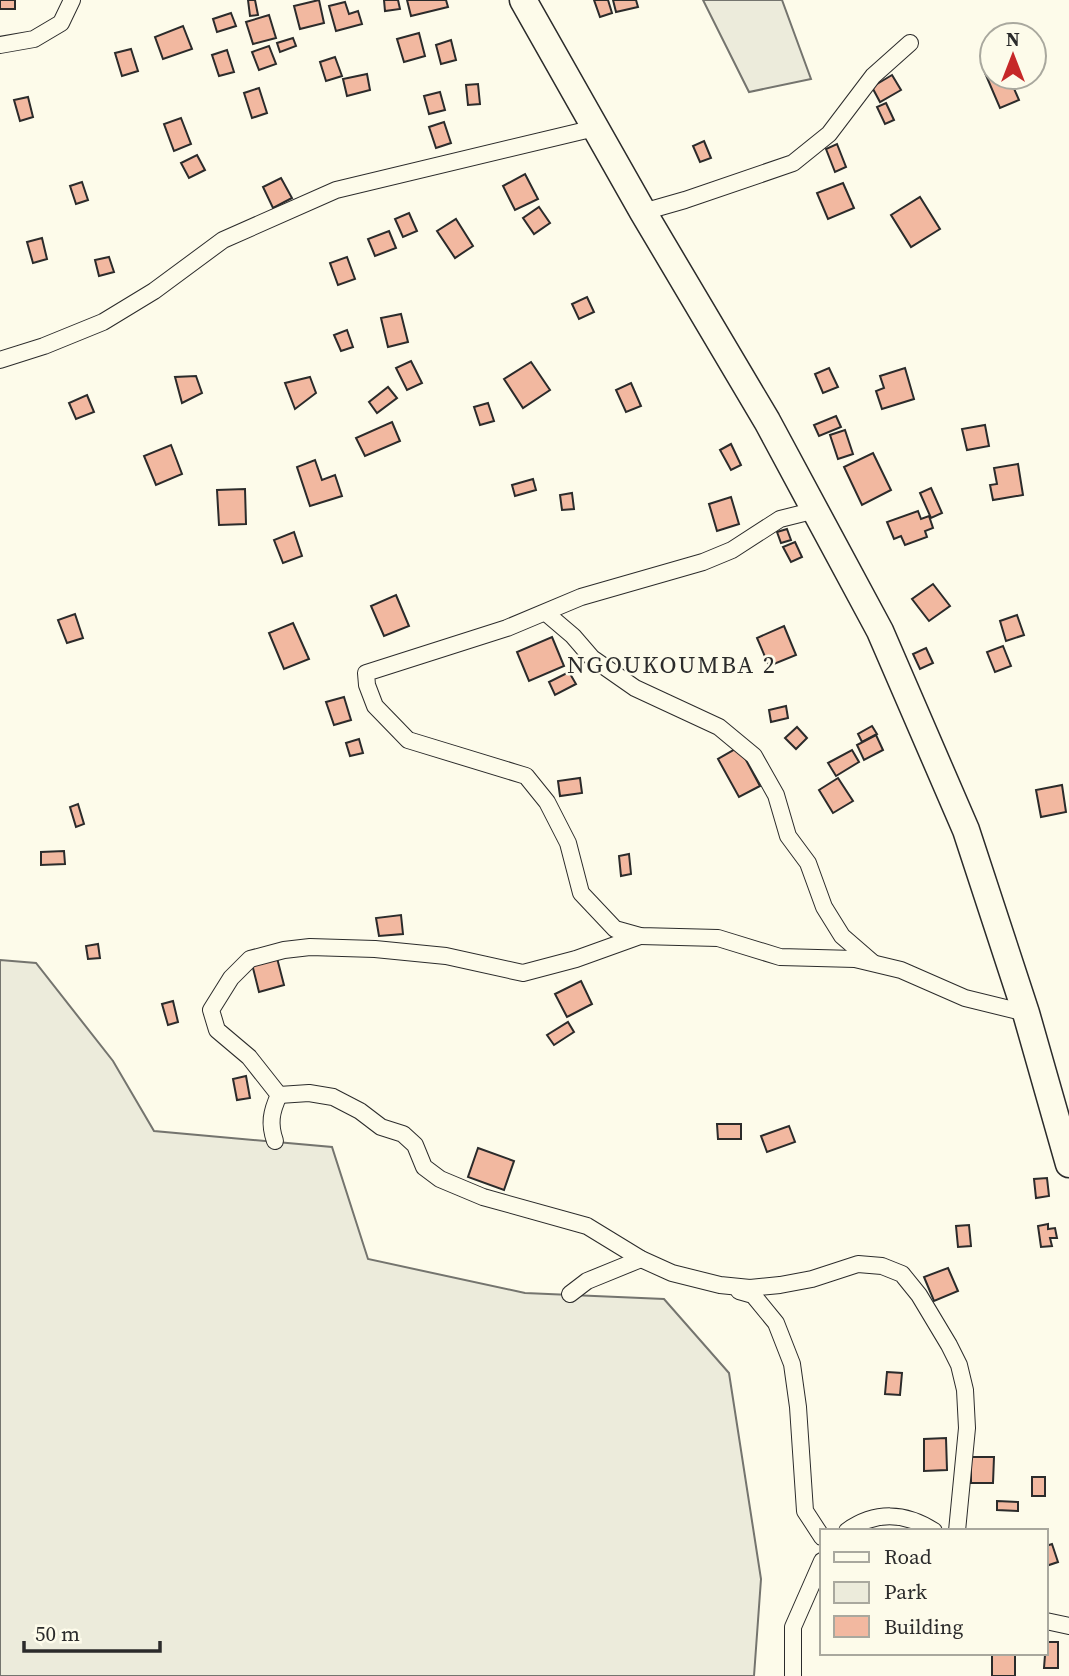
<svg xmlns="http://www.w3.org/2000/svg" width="1069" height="1676" font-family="'Source Serif 4',serif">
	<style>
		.green { fill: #ecebdb; stroke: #74746e; stroke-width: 2 }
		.building { fill: #f2b8a0; stroke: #2b2b2b; stroke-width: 2 }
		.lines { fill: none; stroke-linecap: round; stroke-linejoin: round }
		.minor-casing { stroke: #2b2b2b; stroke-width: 18 }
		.primary-casing { stroke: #2b2b2b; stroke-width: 29 }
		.minor { stroke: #fdfbea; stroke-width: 16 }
		.primary { stroke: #fdfbea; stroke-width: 26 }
		.labels { text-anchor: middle; stroke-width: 5; stroke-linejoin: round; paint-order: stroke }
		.quarter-label { font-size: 24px; letter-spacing: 2px; fill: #2b2b2b; stroke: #fdfbea }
	</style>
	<rect width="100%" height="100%" fill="#fdfbea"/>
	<g class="green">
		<polygon points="703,0 782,0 811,79 749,92"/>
		<polygon points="0,960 36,963 113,1061 154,1131 332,1147 368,1259 525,1293 664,1299 729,1373 761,1579 754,1676 0,1676"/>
	</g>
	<g class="building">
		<rect x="0" y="0" width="15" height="9"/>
		<polygon points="248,0 255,0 258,15 250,16"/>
		<polygon points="319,0 324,23 300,29 294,6"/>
		<polygon points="384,0 398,0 400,9 385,11"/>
		<polygon points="407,0 446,0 448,7 411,16"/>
		<polygon points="594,0 608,0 612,13 600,17"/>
		<polygon points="613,0 636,0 638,7 616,12"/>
		<polygon points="345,2 349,14 358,11 362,24 336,31 329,6"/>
		<polygon points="231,13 236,26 217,32 213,19"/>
		<polygon points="269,15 276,38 253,44 246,22"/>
		<polygon points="183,26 192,49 163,59 155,37"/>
		<polygon points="419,33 425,56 404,62 397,39"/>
		<polygon points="293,38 296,46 280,52 277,43"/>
		<polygon points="451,40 456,60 441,64 436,45"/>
		<polygon points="269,46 276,64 259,70 252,52"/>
		<polygon points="131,49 138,71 122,76 115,53"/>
		<polygon points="227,50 234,72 219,76 212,55"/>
		<polygon points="335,57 342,76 326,81 320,62"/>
		<polygon points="992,70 992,77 1009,77 1019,100 1000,108 985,73"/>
		<polygon points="367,74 370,90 347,96 343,79"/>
		<polygon points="892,75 901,90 880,102 872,87"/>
		<polygon points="478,84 480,104 468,105 466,85"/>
		<polygon points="259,88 267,113 252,118 244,93"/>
		<polygon points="440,92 445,110 429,114 424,96"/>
		<polygon points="28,97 33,117 20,121 14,100"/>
		<polygon points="886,103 894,120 885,124 877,107"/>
		<polygon points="181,118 191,144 174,151 164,124"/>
		<polygon points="444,122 451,143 436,148 429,127"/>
		<polygon points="704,141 711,158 700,162 693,146"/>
		<polygon points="837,144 846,167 835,172 826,149"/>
		<polygon points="197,155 205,170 189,178 181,163"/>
		<polygon points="525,174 538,199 515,210 503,186"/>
		<polygon points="281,178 292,198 273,208 263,187"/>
		<polygon points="82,182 88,200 76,204 70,186"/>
		<polygon points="843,183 854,208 828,219 817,193"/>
		<polygon points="920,197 940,229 911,247 891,215"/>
		<polygon points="539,207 550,223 534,234 523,218"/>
		<polygon points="409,213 417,231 403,237 395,219"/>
		<polygon points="456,219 473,246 455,258 437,231"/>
		<polygon points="389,231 396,248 375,256 368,239"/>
		<polygon points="42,238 47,259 33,263 27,242"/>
		<polygon points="109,257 114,272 99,276 95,260"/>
		<polygon points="347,257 355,279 338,285 330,263"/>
		<polygon points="587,297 594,312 579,319 572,304"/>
		<polygon points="401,314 408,342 388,347 381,318"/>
		<polygon points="347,330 353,347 341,351 334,335"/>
		<polygon points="411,361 422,383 407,390 396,368"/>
		<polygon points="531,362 550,390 523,408 504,379"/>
		<polygon points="829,368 838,387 823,393 815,374"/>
		<polygon points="905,368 914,399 882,409 876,391 884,388 880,376"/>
		<polygon points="196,376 202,393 182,403 175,377"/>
		<polygon points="310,377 316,393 295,409 285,383"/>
		<polygon points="631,383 641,406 626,412 616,390"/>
		<polygon points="388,387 397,398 377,413 369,402"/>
		<polygon points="87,395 94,412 76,419 69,403"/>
		<polygon points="488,403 494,421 480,425 474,407"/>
		<polygon points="836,416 841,427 819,436 814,425"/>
		<polygon points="392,422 400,441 365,456 356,438"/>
		<polygon points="985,425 989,446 967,450 962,429"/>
		<polygon points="845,430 853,454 838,459 830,435"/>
		<polygon points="731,444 741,465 731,470 720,450"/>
		<polygon points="171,445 182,474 156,485 144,456"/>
		<polygon points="873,453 891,490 862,505 844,467"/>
		<polygon points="315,460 322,480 335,475 342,496 310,506 297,467"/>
		<polygon points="1018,464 1023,495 993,500 990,485 997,484 994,468"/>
		<polygon points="533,479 536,490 515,496 512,485"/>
		<polygon points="931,488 942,513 931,518 920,493"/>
		<polygon points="245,489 246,524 219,525 217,490"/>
		<polygon points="572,493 574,509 562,510 560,495"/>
		<polygon points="731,497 739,524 717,531 709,504"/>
		<polygon points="918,511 921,519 929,516 933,528 925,531 927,537 905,545 901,536 894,539 887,522"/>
		<polygon points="787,529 791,540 781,543 777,532"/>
		<polygon points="294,532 302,556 283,563 274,540"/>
		<polygon points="795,542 802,557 791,562 783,547"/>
		<polygon points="933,584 950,606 929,621 912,599"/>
		<polygon points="396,595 409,626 384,636 371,606"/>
		<polygon points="75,614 83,638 67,643 58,620"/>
		<polygon points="1017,615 1024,635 1006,641 1000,621"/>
		<polygon points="293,623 309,659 284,669 269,633"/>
		<polygon points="784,626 796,655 769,666 757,638"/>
		<polygon points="552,637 564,666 529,681 517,652"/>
		<polygon points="1003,646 1011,666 995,672 987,652"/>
		<polygon points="926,648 933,663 920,669 913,654"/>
		<polygon points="569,672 576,684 555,695 549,682"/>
		<polygon points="344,697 351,720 334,725 326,702"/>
		<polygon points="786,706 788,718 771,722 769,710"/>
		<polygon points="872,726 877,734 862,742 858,734"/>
		<polygon points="797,727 807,738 796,749 785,738"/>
		<polygon points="876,735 883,750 864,760 857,745"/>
		<polygon points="359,739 363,753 350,756 346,743"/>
		<polygon points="739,747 760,786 739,797 718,759"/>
		<polygon points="852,750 859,762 836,776 828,763"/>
		<polygon points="580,778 582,793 560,796 558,781"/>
		<polygon points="838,778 853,801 833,813 819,790"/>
		<polygon points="1062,785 1066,812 1041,817 1036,790"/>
		<polygon points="78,804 84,824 76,827 70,807"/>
		<polygon points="64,851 65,864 41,865 41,852"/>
		<polygon points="629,854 631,874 621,876 619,856"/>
		<polygon points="401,915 403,934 379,936 376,918"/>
		<polygon points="98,944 100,958 88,959 86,946"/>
		<polygon points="277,958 284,985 259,992 252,964"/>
		<polygon points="581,981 592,1004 567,1017 555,994"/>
		<polygon points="173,1001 178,1022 168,1025 162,1004"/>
		<polygon points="568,1022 574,1032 554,1045 547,1035"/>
		<polygon points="246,1076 250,1098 237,1100 233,1079"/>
		<polygon points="717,1124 741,1124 741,1139 718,1139"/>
		<polygon points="789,1126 795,1142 767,1152 761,1136"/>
		<polygon points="478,1148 514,1161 504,1190 468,1177"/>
		<polygon points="1047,1178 1049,1196 1036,1198 1034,1179"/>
		<polygon points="1048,1224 1048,1229 1055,1228 1057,1238 1050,1238 1052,1246 1041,1247 1038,1226"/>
		<polygon points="969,1225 971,1246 958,1247 956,1226"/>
		<polygon points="948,1268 958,1291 934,1301 924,1277"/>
		<polygon points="887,1372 902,1373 900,1395 885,1394"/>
		<polygon points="946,1438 947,1470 924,1471 924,1439"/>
		<polygon points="971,1457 994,1457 993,1483 971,1483"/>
		<rect x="1032" y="1477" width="13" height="19"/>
		<polygon points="997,1501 1018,1502 1018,1511 997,1510"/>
		<polygon points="1052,1544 1058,1562 1046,1566 1046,1546"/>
		<polygon points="1046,1642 1058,1642 1058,1668 1044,1668"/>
		<polygon points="1015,1653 1015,1676 992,1676 992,1654"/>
	</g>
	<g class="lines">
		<defs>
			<g id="minor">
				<polyline points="0,45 34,39 61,23 72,0"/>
				<polyline points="643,212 685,200 793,163 829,134 873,76 910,43"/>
				<polyline points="0,360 44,346 103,322 154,291 223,240 336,190 595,128"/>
				<polyline points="816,510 780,519 732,550 703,562 581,597 507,628 366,673 367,685 375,706 408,740 526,776 547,802 568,843 581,893 615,929 640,936 718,938 780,957 855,959 901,970 965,998 1026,1013"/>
				<polyline points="546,613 573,636 592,658 635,688 719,727 754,756 776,795 788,836 808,863 824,907 842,936 872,962"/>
				<polyline points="279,1095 309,1093 333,1097 360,1111 381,1127 403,1134 415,1145 424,1167 440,1179 483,1197 587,1226 641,1259 672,1273 720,1285 750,1288 780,1285 812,1279 858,1264 882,1266 902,1274 919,1295 949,1345 959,1365 965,1390 967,1428 957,1531"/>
				<polyline points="279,1095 249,1057 217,1030 211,1010 231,978 250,959 284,950 310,947 375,949 446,956 523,973 576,959 640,936"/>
				<path d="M 275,1141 C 269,1124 271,1112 279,1095"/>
				<polyline points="739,1291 753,1295 776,1323 792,1364 798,1407 805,1511 822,1537"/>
				<polyline points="570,1294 587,1281 641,1259"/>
				<path d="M 847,1531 C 875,1511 905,1512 934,1531"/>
				<polyline points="1046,1621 1069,1626"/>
				<polyline points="793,1676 793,1627 822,1561"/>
			</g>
			<polyline id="primary" points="523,0 643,212 767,421 880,631 966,830 1026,1013 1069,1164"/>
		</defs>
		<use href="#minor" class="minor-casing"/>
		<use href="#primary" class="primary-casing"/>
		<use href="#minor" class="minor"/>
		<use href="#primary" class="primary"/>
	</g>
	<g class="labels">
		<g class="quarter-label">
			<text x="672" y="673">NGOUKOUMBA 2</text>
		</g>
	</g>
	<rect x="820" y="1529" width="228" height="126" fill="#fdfbea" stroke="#a9a89e" stroke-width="2"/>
	<rect x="834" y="1552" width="35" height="10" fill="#fdfbea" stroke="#a9a89e" stroke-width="2"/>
	<text x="884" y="1564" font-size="21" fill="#2b2b2b">Road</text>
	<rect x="834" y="1582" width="35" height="21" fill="#ecebdb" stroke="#a9a89e" stroke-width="2"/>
	<text x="884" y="1599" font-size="21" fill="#2b2b2b">Park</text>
	<rect x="834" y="1616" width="35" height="21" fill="#f2b8a0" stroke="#a9a89e" stroke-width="2"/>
	<text x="884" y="1634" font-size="21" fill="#2b2b2b">Building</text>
	<g transform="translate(1013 56)"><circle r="33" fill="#fdfbea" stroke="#a9a89e" stroke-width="2"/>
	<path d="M0-5L12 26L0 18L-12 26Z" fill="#c62828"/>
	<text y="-10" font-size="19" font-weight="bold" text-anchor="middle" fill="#2b2b2b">N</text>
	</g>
	<path d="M24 1641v10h136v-10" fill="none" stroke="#2b2b2b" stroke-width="3.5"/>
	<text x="35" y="1641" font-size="21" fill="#2b2b2b" stroke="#fdfbea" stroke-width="5" paint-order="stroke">50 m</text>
</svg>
